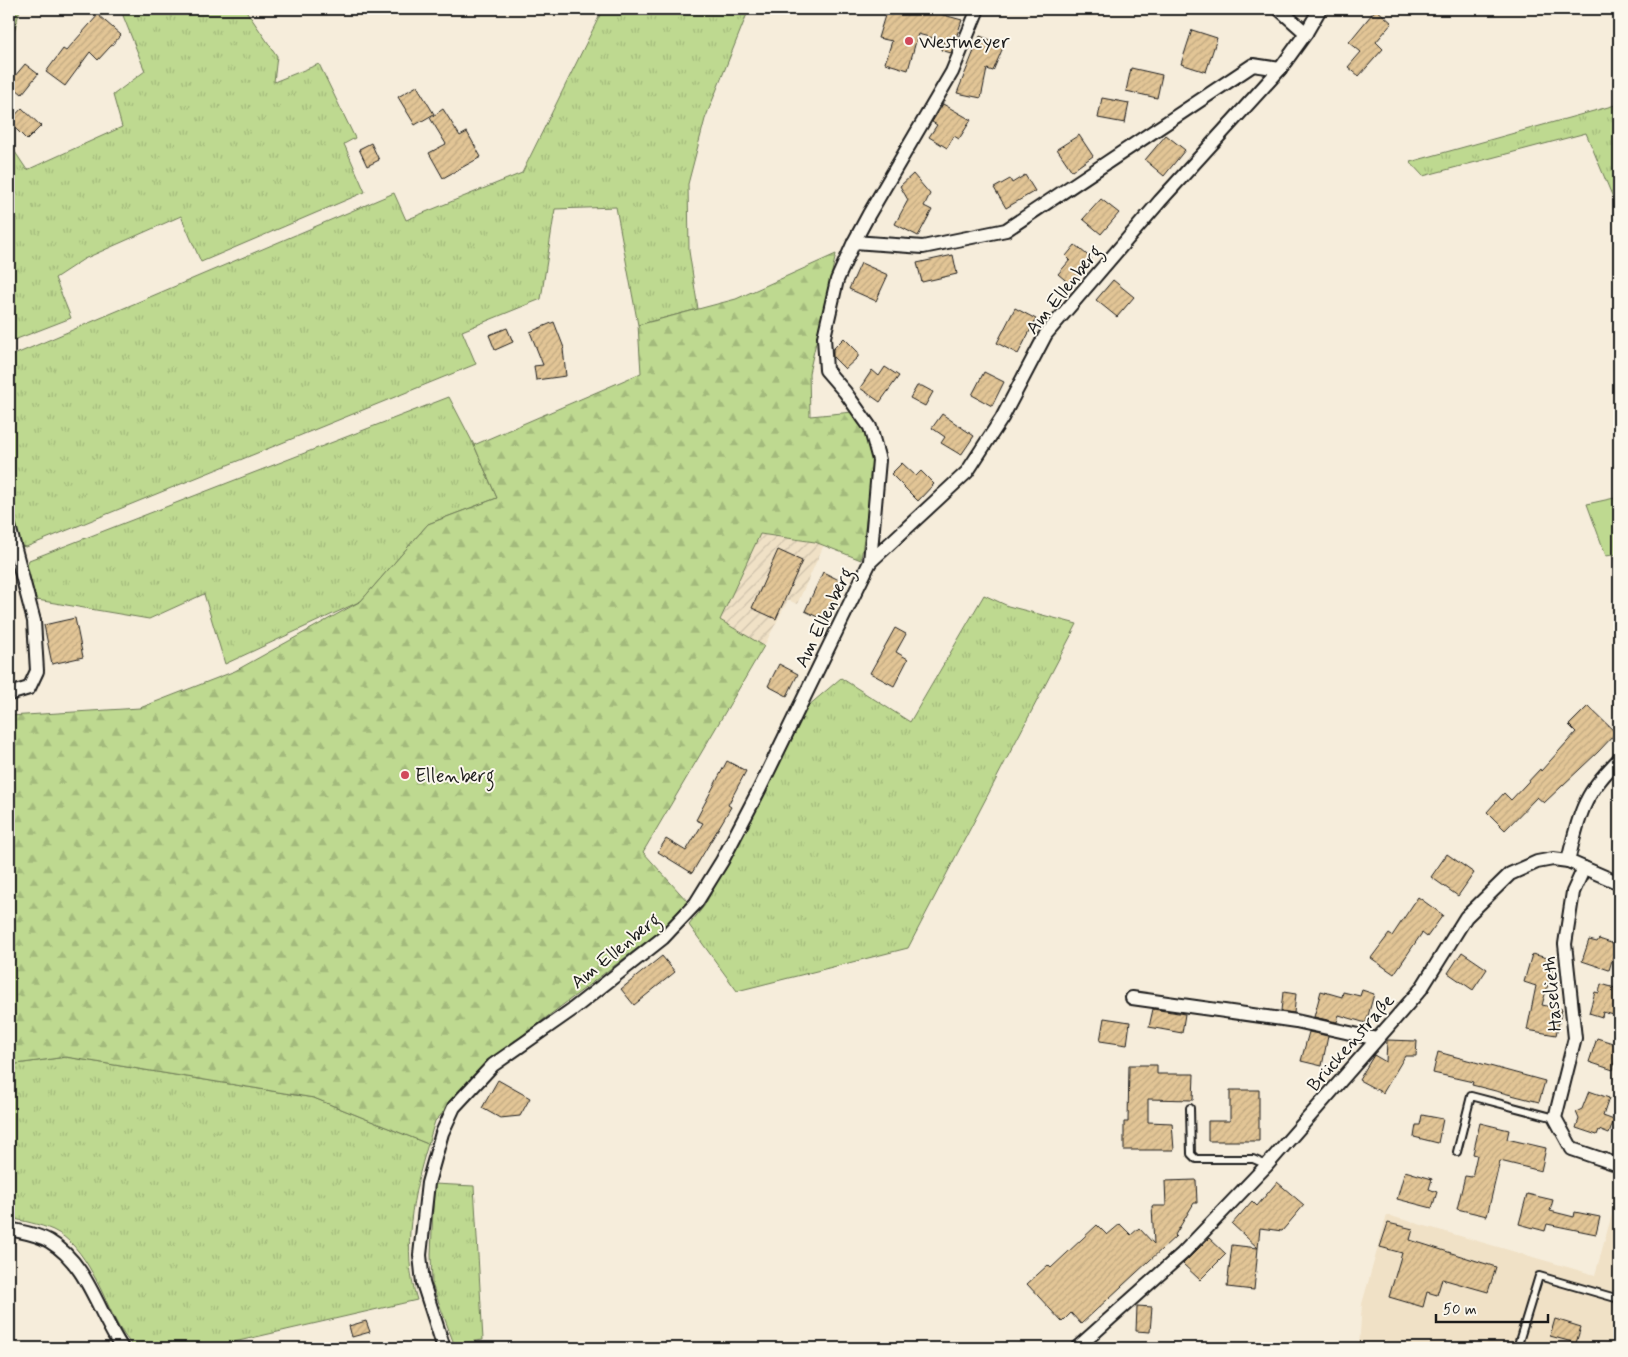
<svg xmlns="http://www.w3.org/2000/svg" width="1628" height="1357" font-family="Mynerve,sans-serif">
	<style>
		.built { fill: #f0e1c6 }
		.industrial { fill: url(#industrial-furrows) }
		.grass { fill: url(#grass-tufts); stroke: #6d7a56 }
		.forest { fill: url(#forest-firs); stroke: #6d7a56 }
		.pitch { fill: #bed990; stroke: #6d7a56 }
		.building { fill: url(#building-hatch); stroke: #1c1c1c }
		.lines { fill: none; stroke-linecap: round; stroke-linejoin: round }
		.lane-casing { stroke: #1c1c1c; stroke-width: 10 }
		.street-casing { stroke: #1c1c1c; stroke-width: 16 }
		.lane { stroke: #fbf7ec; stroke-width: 6 }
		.street { stroke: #fbf7ec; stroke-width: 12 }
		.poi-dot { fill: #d1495b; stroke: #fbf7ec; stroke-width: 2 }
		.labels { text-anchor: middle; stroke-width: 4; stroke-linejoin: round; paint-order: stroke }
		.poi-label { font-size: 19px; fill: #1c1c1c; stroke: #fbf7ec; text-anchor: start }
		.street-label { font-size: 19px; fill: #1c1c1c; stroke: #fbf7ec }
	</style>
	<defs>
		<pattern id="industrial-furrows" width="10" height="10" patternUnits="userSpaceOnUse" patternTransform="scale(1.25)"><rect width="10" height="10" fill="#f0e1c6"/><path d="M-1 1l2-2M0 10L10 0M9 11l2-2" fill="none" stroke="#cdc0aa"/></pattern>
		<pattern id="grass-tufts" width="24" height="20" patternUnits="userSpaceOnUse" patternTransform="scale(1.25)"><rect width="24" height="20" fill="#bed990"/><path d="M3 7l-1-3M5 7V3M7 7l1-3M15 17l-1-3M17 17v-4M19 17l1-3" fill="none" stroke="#a3ba7c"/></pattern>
		<pattern id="forest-firs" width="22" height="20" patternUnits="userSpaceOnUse" patternTransform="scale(1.25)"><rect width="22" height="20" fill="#bed990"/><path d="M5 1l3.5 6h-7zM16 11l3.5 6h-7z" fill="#a3ba7c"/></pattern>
		<pattern id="building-hatch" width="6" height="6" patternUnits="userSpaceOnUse" patternTransform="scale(1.25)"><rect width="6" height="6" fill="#e2c596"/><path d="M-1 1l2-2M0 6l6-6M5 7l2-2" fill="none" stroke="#c1a981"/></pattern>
	</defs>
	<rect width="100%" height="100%" fill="#f6eddb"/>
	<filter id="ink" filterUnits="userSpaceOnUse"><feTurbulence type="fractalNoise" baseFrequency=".02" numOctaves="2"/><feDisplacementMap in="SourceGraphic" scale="10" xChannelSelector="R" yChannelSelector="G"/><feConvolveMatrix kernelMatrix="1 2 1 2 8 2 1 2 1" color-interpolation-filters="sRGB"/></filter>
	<g filter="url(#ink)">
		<polygon class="built" points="1619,1189 1619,1348 1359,1348 1362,1304 1387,1215 1595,1275"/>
		<polygon class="industrial" points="760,534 815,542 824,545 797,604 788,600 764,646 720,620"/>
		<g class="grass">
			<polygon points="9,9 20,9 9,52"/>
			<polygon points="114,9 245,9 277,56 274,82 319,64 355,138 344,144 365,192 201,262 181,216 84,259 55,278 71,318 9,342 9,143 27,170 122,127 113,95 145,71 122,13"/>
			<polygon points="603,9 749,9 705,119 688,184 689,251 698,309 638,325 616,207 555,209 541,299 462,331 476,364 26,547 21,546 9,501 9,357 394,193 406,220 522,173"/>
			<polygon points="1619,104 1619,212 1586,133 1423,176 1410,162"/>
			<polygon points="449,397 474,445 497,498 428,524 361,601 225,664 204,594 149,619 37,600 26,568 29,560"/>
			<polygon points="984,595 1008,606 1077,624 908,948 737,991 689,925 704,906 729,861 801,712 841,678 910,722"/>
			<path d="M 66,1057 L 314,1098 L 428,1144 C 413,1193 401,1250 417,1300 L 208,1348 L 134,1348 C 129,1341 123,1334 119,1327 C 102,1296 87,1246 53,1230 C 39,1224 24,1221 9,1218 L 9,1065 Z"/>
			<polygon points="434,1184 474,1186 483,1340 454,1344 432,1284 431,1254"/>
		</g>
		<polygon class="forest" points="836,254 809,373 810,416 853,412 863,425 874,462 861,560 815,542 760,534 720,620 764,646 643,852 688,902 656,934 501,1052 435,1121 428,1144 314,1098 66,1057 9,1065 9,716 140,708 235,671 361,601 428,524 497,498 474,445 641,373 638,325 736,299"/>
		<polygon class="pitch" points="1619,497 1619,554 1606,556 1587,504"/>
		<g class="building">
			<polygon points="887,9 903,12 904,9 922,9 962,20 951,53 941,50 944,41 918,34 908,70 885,63 892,41 878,38"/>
			<polygon points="1376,9 1392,23 1376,42 1383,49 1359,76 1348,67 1361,52 1349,42"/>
			<polygon points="98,15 121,35 98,60 90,52 65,86 46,72 63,49 66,51"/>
			<polygon points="1192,30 1217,38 1206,72 1181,64"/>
			<polygon points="980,36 1004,45 993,71 987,69 981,98 957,93"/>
			<polygon points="25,64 38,74 22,94 9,83"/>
			<polygon points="1131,68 1162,75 1157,98 1126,91"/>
			<polygon points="417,86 434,114 415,125 398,97"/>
			<polygon points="1102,98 1129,103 1125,123 1098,118"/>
			<polygon points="943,104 971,120 959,139 954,136 947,148 929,137 937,125 932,122"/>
			<polygon points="22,108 41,126 27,140 9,122"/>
			<polygon points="443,109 460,136 467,132 481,157 443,178 429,153 446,144 430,118"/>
			<polygon points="1079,135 1093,156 1072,171 1057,149"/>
			<polygon points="1166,135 1185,150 1164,176 1145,160"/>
			<polygon points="371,143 379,160 367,166 359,149"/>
			<polygon points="913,174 930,194 924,206 932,210 918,236 895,224 908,200 900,186"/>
			<polygon points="1025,175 1035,191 1006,208 994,188 1010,179 1012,183"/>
			<polygon points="1101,199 1119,213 1101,234 1083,219"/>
			<polygon points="1075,245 1092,259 1071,285 1058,274 1070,260 1066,256"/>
			<polygon points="953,255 957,274 922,282 917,263"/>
			<polygon points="861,263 888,275 876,301 849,289"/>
			<polygon points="1113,280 1134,297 1117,317 1096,300"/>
			<polygon points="1015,308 1036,319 1018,354 997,343"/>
			<polygon points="554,322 564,348 563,349 566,376 536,380 534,366 543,365 530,332"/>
			<polygon points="507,328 513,342 495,350 489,335"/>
			<polygon points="844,338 858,352 858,357 845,369 833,357 833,349"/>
			<polygon points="885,367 899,376 880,402 860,388 872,370 879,376"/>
			<polygon points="984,372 1004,382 992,406 972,395"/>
			<polygon points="917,386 922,386 933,392 925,406 910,398"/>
			<polygon points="942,414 974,436 961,455 941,443 945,437 932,428"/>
			<polygon points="902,463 916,476 921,471 934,484 918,501 891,474"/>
			<polygon points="778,550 802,561 776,619 752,608"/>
			<polygon points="823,572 845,583 826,621 805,611"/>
			<polygon points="75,618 83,657 52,664 44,625"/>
			<polygon points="895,628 906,634 896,652 908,659 894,686 870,673"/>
			<polygon points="779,664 798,674 787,696 768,686"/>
			<polygon points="1588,706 1616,733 1598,752 1544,803 1537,797 1505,830 1487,812 1504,793 1511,800 1540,769 1541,771 1576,732 1569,725"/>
			<polygon points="727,761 746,771 728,805 731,807 692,873 658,852 666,839 686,851 703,823 696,820"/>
			<polygon points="1447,854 1474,873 1458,896 1431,877"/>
			<polygon points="1418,897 1443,915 1427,937 1422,933 1394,974 1371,958 1389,934 1392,936"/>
			<polygon points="1599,939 1617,945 1609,970 1582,961 1589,940 1597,942"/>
			<polygon points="1462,952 1487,969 1473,990 1448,973"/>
			<polygon points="1532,954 1555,960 1542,1005 1562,1009 1556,1035 1527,1030 1536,986 1524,982"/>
			<polygon points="662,956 675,972 634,1005 621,989"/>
			<polygon points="1601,984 1619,989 1619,1008 1617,1016 1603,1012 1602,1017 1589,1013 1595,992 1599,993"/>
			<polygon points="1362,990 1374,994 1366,1023 1339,1015 1337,1022 1314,1017 1321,991 1342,997 1343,992 1360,996"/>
			<polygon points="1283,992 1296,994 1294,1013 1281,1011"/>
			<polygon points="1153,1009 1185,1014 1182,1033 1149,1027"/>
			<polygon points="1104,1018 1130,1022 1127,1045 1100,1041"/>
			<polygon points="1309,1032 1328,1036 1322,1066 1301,1061"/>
			<polygon points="1597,1038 1619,1045 1613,1070 1589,1062"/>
			<polygon points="1387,1040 1417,1041 1416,1056 1405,1056 1383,1093 1359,1080 1374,1055 1386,1062"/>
			<polygon points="1438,1052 1545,1081 1539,1102 1472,1085 1473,1082 1433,1073"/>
			<polygon points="1129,1065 1157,1065 1157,1074 1194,1074 1193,1100 1148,1099 1148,1122 1172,1123 1174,1150 1124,1150 1124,1122 1128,1122"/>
			<polygon points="498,1080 530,1098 520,1116 500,1118 482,1108"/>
			<polygon points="1230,1090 1259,1090 1259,1141 1208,1141 1208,1121 1230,1121"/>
			<polygon points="1589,1091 1609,1098 1603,1116 1614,1120 1609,1134 1599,1130 1597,1135 1576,1128 1579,1119 1576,1112 1582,1109"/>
			<polygon points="1422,1115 1443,1119 1438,1143 1414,1137 1416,1125 1420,1125"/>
			<polygon points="1480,1123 1509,1130 1507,1139 1546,1148 1541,1171 1500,1161 1487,1216 1457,1209 1465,1176 1472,1177 1477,1155 1473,1154"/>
			<polygon points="1405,1171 1432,1179 1429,1189 1437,1192 1432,1208 1397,1199"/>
			<polygon points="1196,1180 1197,1203 1194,1203 1175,1235 1176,1236 1081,1324 1071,1313 1062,1322 1027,1284 1048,1265 1051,1268 1097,1225 1107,1235 1120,1224 1131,1235 1139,1228 1154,1244 1152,1206 1166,1206 1165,1181"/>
			<polygon points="1277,1182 1304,1205 1282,1231 1260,1228 1258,1248 1232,1224 1252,1201 1257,1206"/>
			<polygon points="1527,1194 1553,1200 1550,1211 1574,1217 1575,1212 1600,1217 1596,1234 1547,1224 1545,1231 1519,1224"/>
			<polygon points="1388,1223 1413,1229 1410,1240 1496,1267 1488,1292 1442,1279 1437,1295 1427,1292 1423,1307 1389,1297 1402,1253 1380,1247"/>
			<polygon points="1209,1238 1226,1254 1200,1280 1183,1264"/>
			<polygon points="1232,1245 1258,1248 1254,1290 1227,1287"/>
			<polygon points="1137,1306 1152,1307 1150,1332 1136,1331"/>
			<polygon points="1555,1319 1581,1327 1576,1343 1550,1336"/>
			<polygon points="366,1321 370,1332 352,1337 349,1326"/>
		</g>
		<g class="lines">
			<defs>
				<g id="lane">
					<polyline points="1190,1108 1191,1154 1196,1159 1253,1159 1267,1165"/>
					<polyline points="1457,1152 1471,1096 1555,1118"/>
					<polyline points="1517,1348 1539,1276 1619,1299"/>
				</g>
				<g id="street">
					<polyline points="1279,9 1306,33"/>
					<polyline points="854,242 923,247 1006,230 1253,65 1280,69"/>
					<polyline points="9,526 34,621 37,671 29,688 9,694"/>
					<polyline points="870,562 879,460 870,427 845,392 826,370 824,337 837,280 854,242 869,214 952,72 978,9"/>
					<path d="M 1568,861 C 1573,841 1577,820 1586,802 C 1594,785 1607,772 1619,759"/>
					<polyline points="1584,868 1573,892 1565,944 1575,1038 1555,1118 1572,1149 1619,1165"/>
					<polyline points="1132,998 1296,1021 1377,1039"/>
					<path d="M 9,1229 C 22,1232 37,1234 49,1241 C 88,1264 98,1313 122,1348"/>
					<polyline points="444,1348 423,1283 420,1255 428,1183 442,1133 454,1107 493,1065 573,1009 663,938 696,903 722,861 759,790 870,562 967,472 1002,418 1046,334 1160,201 1280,69 1306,33 1320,9"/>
					<polyline points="1077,1348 1182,1254 1267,1165 1421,989 1466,917 1510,874 1537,862 1553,859 1568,861 1619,883"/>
				</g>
			</defs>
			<use href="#lane" class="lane-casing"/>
			<use href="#street" class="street-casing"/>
			<use href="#lane" class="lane"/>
			<use href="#street" class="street"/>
		</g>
	</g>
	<g class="poi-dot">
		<circle cx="909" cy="41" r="5"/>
		<circle cx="405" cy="775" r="5"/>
	</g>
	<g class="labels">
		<g class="poi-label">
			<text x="919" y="48">Westmeyer</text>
			<text x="415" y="782">Ellenberg</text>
		</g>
		<g class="street-label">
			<text transform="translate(1063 289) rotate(-51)" y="7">Am Ellenberg</text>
			<text transform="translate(823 617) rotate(-64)" y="7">Am Ellenberg</text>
			<text transform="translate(615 950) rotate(-39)" y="7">Am Ellenberg</text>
			<text transform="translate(1551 994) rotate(-95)" y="7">Haselieth</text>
			<text transform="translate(1350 1042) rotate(-49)" y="7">Brückenstraße</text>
		</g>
	</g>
	<rect width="1628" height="1357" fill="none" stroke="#fbf7ec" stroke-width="30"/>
	<rect x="15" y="15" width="1598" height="1327" fill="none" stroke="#1c1c1c" stroke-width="2" filter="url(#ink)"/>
	<path d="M1436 1314v8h112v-8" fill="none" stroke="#1c1c1c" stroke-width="2.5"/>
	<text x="1443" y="1314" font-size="15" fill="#1c1c1c" stroke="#fbf7ec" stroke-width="4" paint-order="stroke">50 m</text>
</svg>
